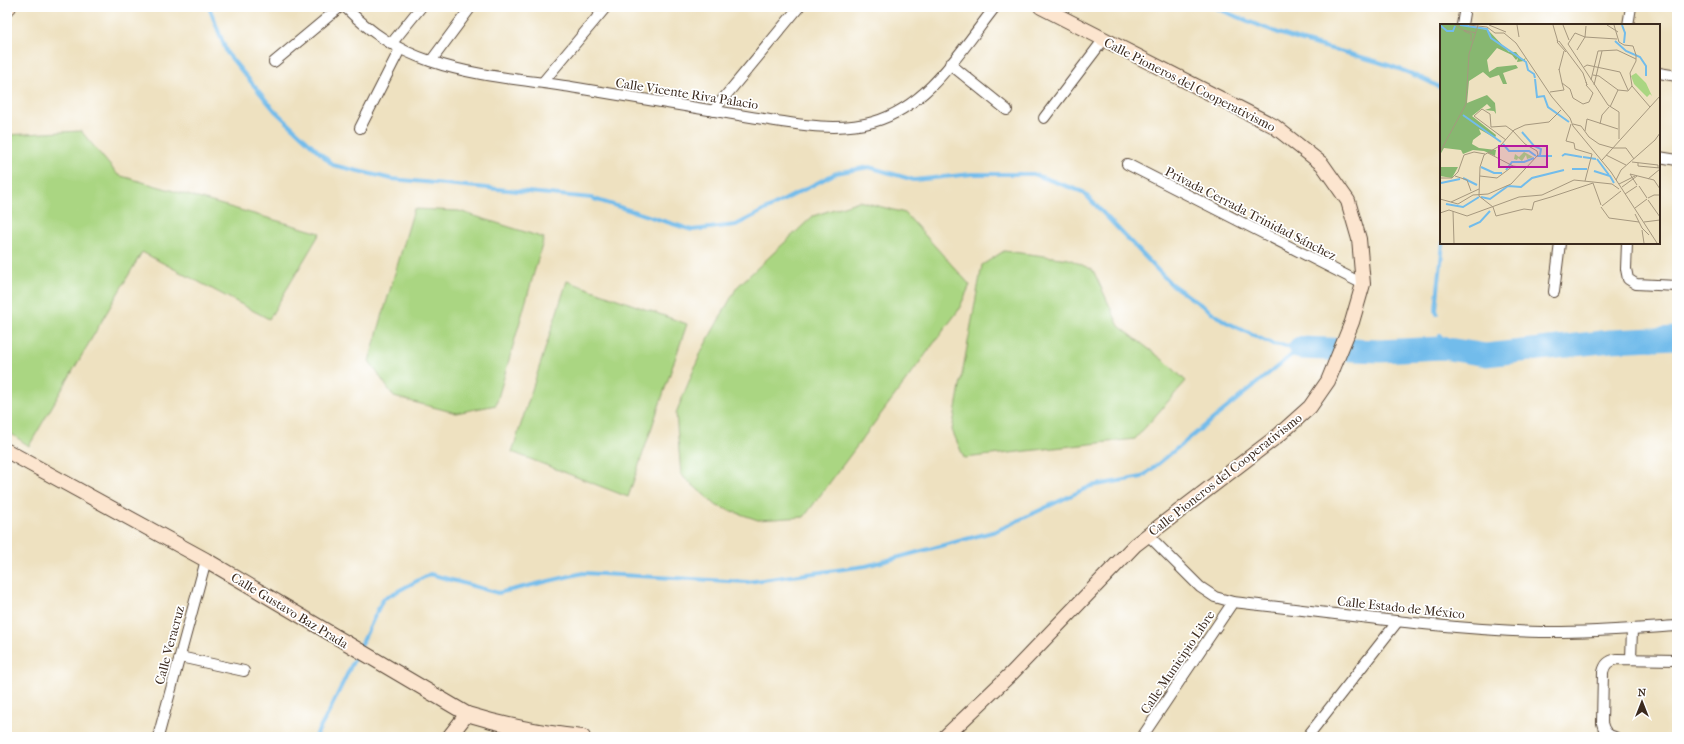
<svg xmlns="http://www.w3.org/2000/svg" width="1684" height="744" font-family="'IM FELL French Canon',serif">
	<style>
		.green { fill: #aad682; stroke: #728050 }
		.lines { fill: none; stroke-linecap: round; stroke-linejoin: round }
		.stream { stroke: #72bceb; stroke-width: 4 }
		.river { stroke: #72bceb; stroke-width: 23 }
		.street-casing { stroke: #564536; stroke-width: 12 }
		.secondary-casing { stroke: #564536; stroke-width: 16 }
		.street { stroke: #fff; stroke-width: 10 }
		.secondary { stroke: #fce5cf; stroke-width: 14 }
		.labels { text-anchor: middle; stroke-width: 3.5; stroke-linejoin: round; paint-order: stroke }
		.street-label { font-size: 13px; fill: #3b2a1e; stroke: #fff }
		.inset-river { fill: none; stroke: #72bceb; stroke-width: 2 }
		.inset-road { fill: none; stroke: #a6987f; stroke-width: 1 }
		.view { fill: #b5179e; fill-opacity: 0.15; stroke: #b5179e; stroke-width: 2 }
		.inset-edge { fill: none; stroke: #3b2a1e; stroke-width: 2 }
	</style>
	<rect width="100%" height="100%" fill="#fff"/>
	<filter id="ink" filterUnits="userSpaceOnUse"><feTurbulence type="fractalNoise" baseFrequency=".025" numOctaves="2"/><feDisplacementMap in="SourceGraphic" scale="8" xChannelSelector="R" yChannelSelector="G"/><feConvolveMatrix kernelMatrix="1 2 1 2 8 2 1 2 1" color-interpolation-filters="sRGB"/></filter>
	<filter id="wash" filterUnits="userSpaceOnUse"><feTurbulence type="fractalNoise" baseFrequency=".012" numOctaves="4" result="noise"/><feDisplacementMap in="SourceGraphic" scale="16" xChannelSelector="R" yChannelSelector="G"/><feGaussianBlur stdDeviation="0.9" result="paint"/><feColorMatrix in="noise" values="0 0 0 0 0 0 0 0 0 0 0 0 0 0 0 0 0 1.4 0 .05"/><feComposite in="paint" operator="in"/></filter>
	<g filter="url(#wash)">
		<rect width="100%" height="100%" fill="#eee1c0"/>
		<g class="green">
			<polygon points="81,131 118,175 320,233 269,319 142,252 29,446 7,431 7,135"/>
			<polygon points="859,201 905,213 970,285 958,311 804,517 758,520 717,506 681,475 676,413 702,350 737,287 813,216"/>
			<polygon points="414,209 459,211 544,238 496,405 456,413 394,397 369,361"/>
			<polygon points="1004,251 1069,259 1093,270 1119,326 1167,363 1186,381 1135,439 964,458 952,430 982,265"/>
			<polygon points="567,281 687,324 628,497 512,452"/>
		</g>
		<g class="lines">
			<g class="stream">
				<polyline points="209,7 227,53 275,111 333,165 392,179 591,198 692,230 736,225 836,173 869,167 914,180 972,174 1033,174 1083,192 1171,284 1226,322 1272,344 1300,348"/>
				<path d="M 1213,7 C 1241,18 1270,31 1299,40 C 1347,54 1397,63 1441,88"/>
				<polyline points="1437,314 1436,309 1443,243"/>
				<polyline points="1440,335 1442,348"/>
				<polyline points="315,737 329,712 383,599 430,574 498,593 583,573 747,582 866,566 996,531 1091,486 1142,477 1300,348"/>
			</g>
			<polyline class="river" points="1300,348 1380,351 1442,348 1486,355 1611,341 1677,338"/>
		</g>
	</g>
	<g filter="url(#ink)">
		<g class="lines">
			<defs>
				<g id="street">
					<path d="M 345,7 C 371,33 395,49 430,61 C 479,78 532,80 583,89 C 639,98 695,108 751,117 C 790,123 835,133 873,122 C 929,106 961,50 995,7"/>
					<polyline points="1462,25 1465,7"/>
					<polyline points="1628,25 1631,7"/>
					<polyline points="391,44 421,7"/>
					<polyline points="431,61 471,7"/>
					<polyline points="274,62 340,7"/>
					<polyline points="950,64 1007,110"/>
					<polyline points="1659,73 1677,76"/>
					<polyline points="543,82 606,7"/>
					<polyline points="713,111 799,7"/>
					<polyline points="1044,118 1104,39"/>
					<polyline points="360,128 400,49"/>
					<polyline points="1659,157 1677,160"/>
					<polyline points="1127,164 1363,284"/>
					<polyline points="1627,243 1626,269 1628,279 1636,284 1677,286"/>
					<polyline points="1554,292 1560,243"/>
					<path d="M 1148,535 L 1200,587 L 1215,597 L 1233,602 C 1335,613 1438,629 1541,632 C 1586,633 1632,629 1677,626"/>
					<polyline points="180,657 244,671"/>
					<polyline points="1631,659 1632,629"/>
					<polyline points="158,737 206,560"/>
					<polyline points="1142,737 1233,602"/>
					<polyline points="1307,737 1398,621"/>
					<path d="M 1615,737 C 1607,735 1604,731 1602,723 L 1603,672 C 1605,664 1608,661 1617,659 L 1677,660"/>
				</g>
				<g id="secondary">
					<polyline points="7,8 9,7"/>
					<path d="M 7,451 L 206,560 L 467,714 C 506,726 542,733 583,737"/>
					<polyline points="449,737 467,714"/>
					<polyline points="945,737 1013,672 1135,545 1280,434 1310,407 1328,381 1352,322 1363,284 1359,239 1348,201 1322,164 1274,126 1041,7"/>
				</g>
			</defs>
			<use href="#street" class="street-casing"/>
			<use href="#secondary" class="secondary-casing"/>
			<use href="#street" class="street"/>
			<use href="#secondary" class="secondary"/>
		</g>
	</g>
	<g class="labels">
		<g class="street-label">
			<text transform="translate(1190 84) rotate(27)" y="5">Calle Pioneros del Cooperativismo</text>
			<text transform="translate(687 93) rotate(9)" y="5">Calle Vicente Riva Palacio</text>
			<text transform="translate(1251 213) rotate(27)" y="5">Privada Cerrada Trinidad Sánchez</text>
			<text transform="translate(1225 474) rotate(-38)" y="5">Calle Pioneros del Cooperativismo</text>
			<text transform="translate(1401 607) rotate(6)" y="5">Calle Estado de México</text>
			<text transform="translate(290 610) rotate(31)" y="5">Calle Gustavo Baz Prada</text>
			<text transform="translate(169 645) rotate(-75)" y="5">Calle Veracruz</text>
			<text transform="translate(1177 662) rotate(-56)" y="5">Calle Municipio Libre</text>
		</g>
	</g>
	<g transform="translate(1440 24)">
		<rect width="220" height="220" fill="#eee1c0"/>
		<path d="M 196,49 L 206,59 L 212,72 L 210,70 L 207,73 L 194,60 L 191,52 ZM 84,128 L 93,133 L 87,135 L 86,131 L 82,137 L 78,134 L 77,136 L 74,135 L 75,130 L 79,133 Z" fill="#aad682"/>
		<path d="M 0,1 L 23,1 L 48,6 L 69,28 L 76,28 L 82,36 L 86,34 L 84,37 L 77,38 L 78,34 L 76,36 L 72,31 L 57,24 L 47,36 L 49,48 L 57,43 L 76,41 L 78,44 L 63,49 L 67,60 L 63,60 L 59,51 L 50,54 L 43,48 L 29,57 L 27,79 L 47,71 L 55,79 L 56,90 L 54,87 L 45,86 L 51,84 L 47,80 L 32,92 L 56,111 L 55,114 L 39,105 L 41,110 L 33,116 L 32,120 L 39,124 L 56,126 L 55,132 L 44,127 L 33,126 L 23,130 L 21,126 L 4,124 L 0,131 ZM 0,143 L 18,143 L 12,154 L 0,152 Z" fill="#87b770"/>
		<path class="inset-river" d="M 0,1 L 7,7 L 13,7 L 15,2M 20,1 L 47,5 L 51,14 L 86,38 L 88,46 L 94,50 L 95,54M 182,1 L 185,9 L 184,19M 175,17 L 186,27 L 200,33 L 206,42 L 206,52M 95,55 L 97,73 L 104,72 L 108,83 L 129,98M 23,91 L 61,118M 82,108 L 94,122 L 101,125 L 100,131M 63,120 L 69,127 L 89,127 L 96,132M 97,132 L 112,132M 122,132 L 125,130 L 142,133M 143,133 L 156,135M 157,135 L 169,151M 41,143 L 54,149 L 62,149M 132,145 L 147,145M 66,146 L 72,138 L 84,138 L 94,134M 154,147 L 170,152 L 174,159M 23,154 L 37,161M 1,159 L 20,155M 41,173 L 50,175 L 68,162 L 81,163 L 92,154 L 124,146M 6,180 L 23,183 L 39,173M 29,203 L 40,198 L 50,187"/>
		<path class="inset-road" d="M 16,1 L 23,6 L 36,9M 29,1 L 47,3 L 55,9 L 64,9 L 76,19 L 112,73 L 130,94 L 133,102 L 171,148 L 217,219M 49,1 L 66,8M 77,1 L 79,13M 113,1 L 118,18 L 117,16M 123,1 L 129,16M 167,1 L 178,8M 174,1 L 179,18 L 184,21 L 193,22 L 196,31 L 196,37 L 190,49 L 192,62M 24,7 L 31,10 L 31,17M 119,17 L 143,49 L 147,61 L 146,58M 117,18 L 126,28M 128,20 L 168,81 L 179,88 L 179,115M 128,20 L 135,9 L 145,13 L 177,15M 137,26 L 145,13 L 146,2M 144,43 L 147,41 L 180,48 L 188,66M 119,45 L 122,59 L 130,65 L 133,74 L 143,80 L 149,78 L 153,69 L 146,61M 119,46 L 124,27M 153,51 L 159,52 L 178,66 L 188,67 L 192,62M 151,56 L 158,27 L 177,26 L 196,35M 154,61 L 162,27M 192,62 L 210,83M 110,68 L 124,66 L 122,59M 170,83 L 178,66M 131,100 L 126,117 L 134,119 L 135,125 L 152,130 L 145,157M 133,100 L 141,102 L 149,113 L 159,120 L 173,124 L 186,124M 160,100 L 162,91 L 169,83M 145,107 L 147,95 L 178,105M 186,124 L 194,135M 0,128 L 26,80 L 29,30 L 38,1M 48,129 L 73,142 L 86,144M 24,131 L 34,128 L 45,130M 166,131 L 186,141M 162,136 L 220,72M 192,138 L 218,141 L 218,144M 198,139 L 198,142 L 220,144M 190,150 L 214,156 L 220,165M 190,150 L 197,161M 15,152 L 27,156 L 31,167M 40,152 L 57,154 L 73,142M 0,154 L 12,154 L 18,148 L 24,131M 208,155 L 220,145M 176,156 L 181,146 L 215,116 L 220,109M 179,160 L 195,152M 199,162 L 207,174M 182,163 L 197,152M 185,170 L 197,162M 111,173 L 153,159 L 161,181M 208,174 L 214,171 L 220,171M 0,175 L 18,180 L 33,171 L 48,170 L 71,160 L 98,131 L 97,127 L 85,120 L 73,107 L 66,102 L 51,103 L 50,90 L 42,85 L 34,92 L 66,116M 208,176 L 220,193M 11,178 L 39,165M 162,182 L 181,167M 53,183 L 56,192 L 84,185 L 92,186 L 94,178 L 111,173M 53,183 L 39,172 L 40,143 L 44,131 L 61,121 L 74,106 L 85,101 L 109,98 L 121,86M 161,183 L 169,194 L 199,198M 195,184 L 207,175M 13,187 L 14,219M 0,189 L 9,186 L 27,192 L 79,173 L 102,171 L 134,156 L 172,160 L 179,165M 195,190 L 202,204 L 209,211M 204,198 L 220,196M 202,206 L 204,219"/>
		<path class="view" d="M 59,122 L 107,122 L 107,143 L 59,143 Z"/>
		<rect width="220" height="220" class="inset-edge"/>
	</g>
	<rect width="1684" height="744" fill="none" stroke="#fff" stroke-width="24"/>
	<g transform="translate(1642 702)" stroke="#ffffff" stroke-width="3" paint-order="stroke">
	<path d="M0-3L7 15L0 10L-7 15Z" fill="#3b2a1e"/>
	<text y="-6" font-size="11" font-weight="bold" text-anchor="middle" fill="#3b2a1e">N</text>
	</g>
</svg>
